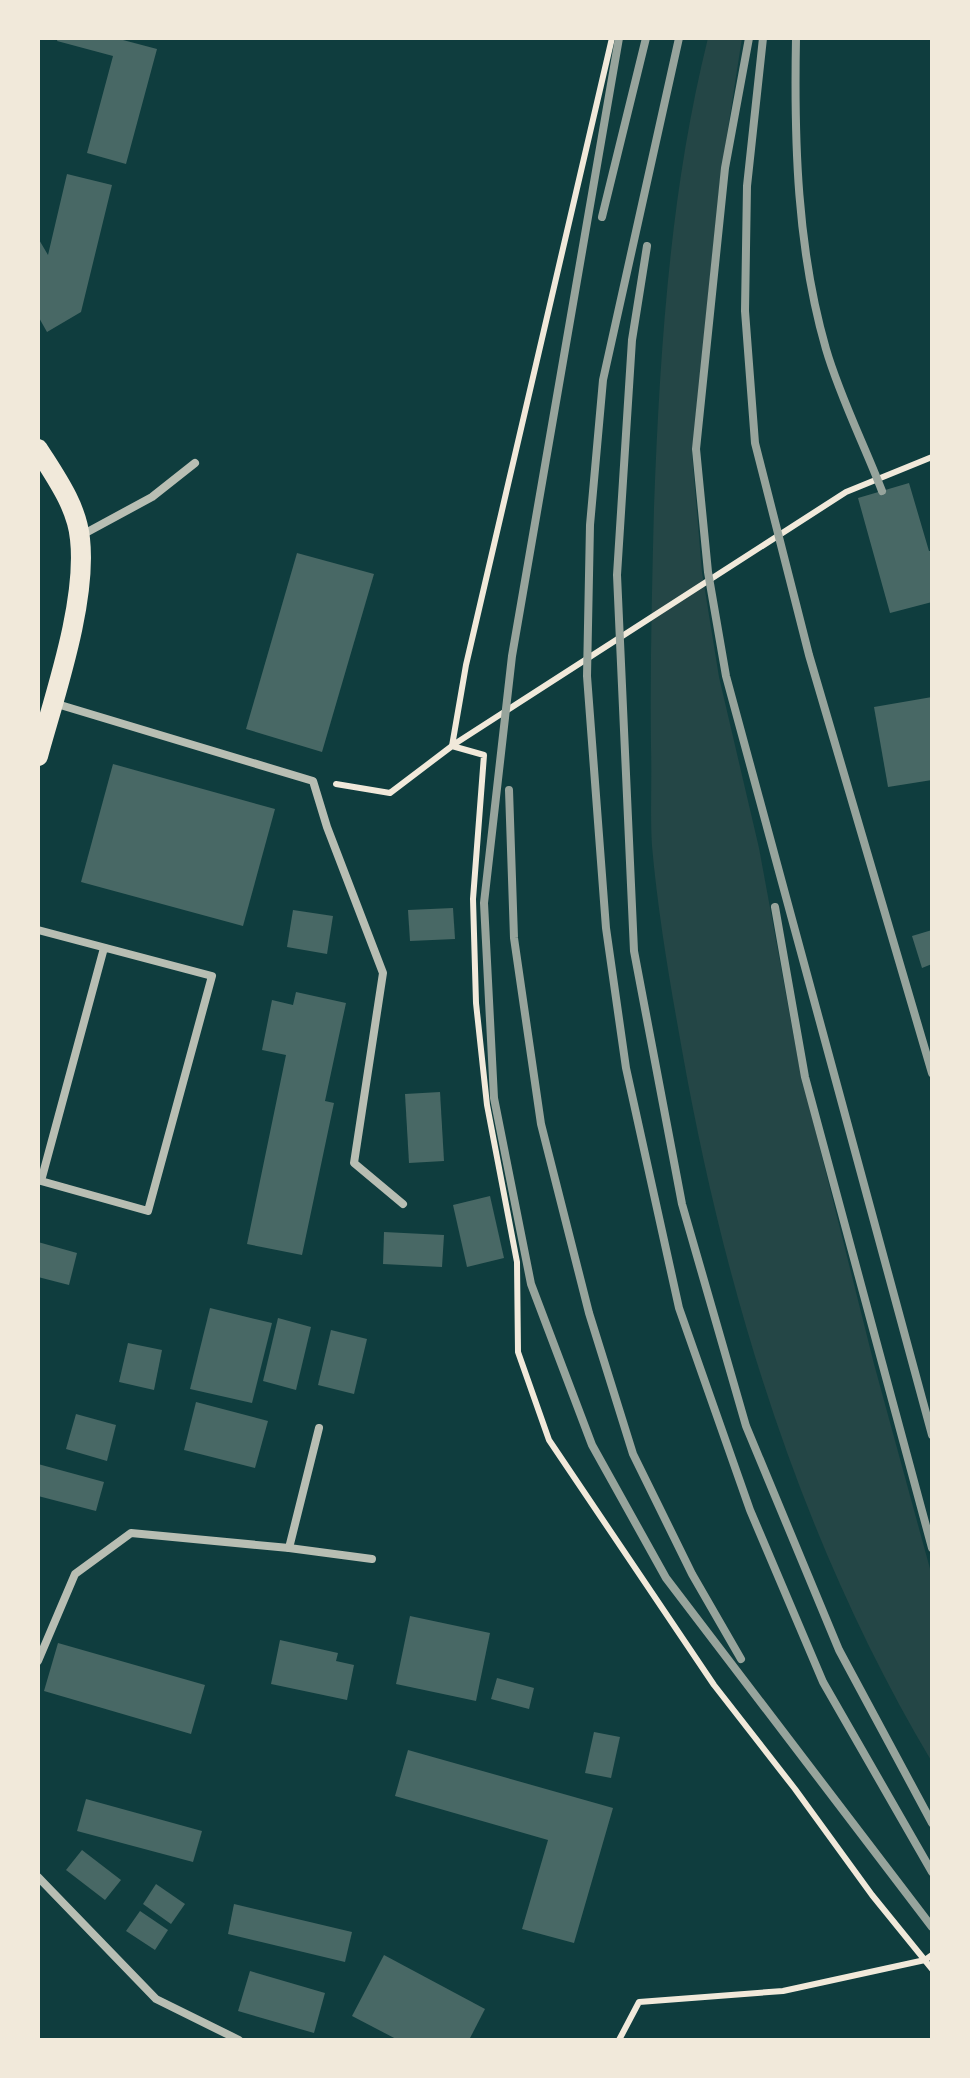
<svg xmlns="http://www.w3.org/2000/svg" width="970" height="2078" font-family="Raleway,sans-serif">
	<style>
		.green { fill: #244646 }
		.building { fill: #486865 }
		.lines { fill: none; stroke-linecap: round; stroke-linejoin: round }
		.path { stroke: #f1e9da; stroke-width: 6 }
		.service { stroke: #b8beb3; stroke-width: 8 }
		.secondary { stroke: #f1e9da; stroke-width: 20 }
		.rail { stroke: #97a49c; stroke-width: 8 }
	</style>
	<rect width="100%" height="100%" fill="#0f3d3e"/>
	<path class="green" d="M 708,38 L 742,38 L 720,180 L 692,453 L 702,572 L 719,677 L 759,848 L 799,1065 L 874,1364 L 932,1576 L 932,1762 C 802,1544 726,1298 682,1050 C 670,983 658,914 652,846 C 650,814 652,781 651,748 C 650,668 652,587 654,507 C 660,349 670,191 708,38 Z"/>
	<g class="building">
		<polygon points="58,38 124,38 123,40 157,49 126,164 87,153 113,56 57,41"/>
		<polygon points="67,174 112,185 81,312 47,332 38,316 38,238 48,255"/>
		<polygon points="909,483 929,551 932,551 932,602 890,613 858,498"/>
		<polygon points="297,553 374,574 322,752 246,729"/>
		<polygon points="932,697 932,780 888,787 874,707"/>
		<polygon points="113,764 275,809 243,926 81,882"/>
		<polygon points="453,908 455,939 410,941 408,910"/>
		<polygon points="293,910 333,916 327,954 287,947"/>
		<polygon points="932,930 932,964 922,968 912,936"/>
		<polygon points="296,992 346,1003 325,1101 334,1103 302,1255 247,1244 286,1055 262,1050 272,1000 293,1005"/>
		<polygon points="440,1092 444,1161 409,1163 405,1094"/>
		<polygon points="490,1196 504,1258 467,1267 453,1205"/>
		<polygon points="384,1232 444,1235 442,1267 383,1264"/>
		<polygon points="38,1242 77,1253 69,1285 38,1277"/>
		<polygon points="210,1308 272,1323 252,1403 190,1389"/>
		<polygon points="278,1318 311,1327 296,1390 263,1381"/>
		<polygon points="331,1330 367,1339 354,1394 318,1385"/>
		<polygon points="128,1343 162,1350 154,1390 119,1382"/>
		<polygon points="196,1402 268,1421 255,1468 184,1450"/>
		<polygon points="76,1414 116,1425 107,1461 66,1449"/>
		<polygon points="38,1464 104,1482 96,1511 38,1496"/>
		<polygon points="410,1616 490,1633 476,1701 396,1684"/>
		<polygon points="280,1640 338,1653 336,1661 354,1665 347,1700 271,1684"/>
		<polygon points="58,1643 205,1685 191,1734 44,1691"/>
		<polygon points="497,1678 534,1688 529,1709 491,1699"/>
		<polygon points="594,1732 620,1737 611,1778 585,1773"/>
		<polygon points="408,1750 613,1808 574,1943 522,1929 548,1840 395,1796"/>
		<polygon points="86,1799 202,1831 193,1862 77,1831"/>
		<polygon points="82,1850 121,1880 105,1900 66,1870"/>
		<polygon points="156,1884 185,1904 171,1924 143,1904"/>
		<polygon points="234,1904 352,1932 345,1962 228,1934"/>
		<polygon points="140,1911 168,1930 155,1950 126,1931"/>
		<polygon points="384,1955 485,2009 469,2040 398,2040 352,2016"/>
		<polygon points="250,1971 325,1993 314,2033 238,2011"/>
	</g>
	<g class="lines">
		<g class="path">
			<polyline points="453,745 846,492 932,457"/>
			<polyline points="452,746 466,665 612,38"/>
			<polyline points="336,784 390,793 452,746 484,755 473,899 476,1003 487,1105 517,1262 518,1352 549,1440 714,1685 795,1789 872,1895 932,1969"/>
			<polyline points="619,2040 639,2002 783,1991 925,1960 932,1955"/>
		</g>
		<g class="service">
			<polyline points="80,536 152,497 195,463"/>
			<polyline points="57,704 313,781 327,827 383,973 354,1163 403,1204"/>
			<polyline points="38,930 212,976 148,1211 41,1181 104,948"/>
			<polyline points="289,1548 372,1559"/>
			<polyline points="38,1661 75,1574 131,1533 289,1548 319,1428"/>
			<polyline points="38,1877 156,1999 239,2040"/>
		</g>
		<path class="secondary" d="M 38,449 C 55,476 77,506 80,539 C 87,602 55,694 38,756"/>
		<g class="rail">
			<polyline points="619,38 512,656 484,903 494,1098 531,1284 592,1445 666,1578 932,1927"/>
			<polyline points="679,38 603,380 590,525 587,676 606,928 626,1068 679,1308 750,1510 823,1682 932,1872"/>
			<polyline points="749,38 725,168 696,449 708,572 726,676 932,1435"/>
			<polyline points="763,38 747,186 745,311 755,443 809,655 932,1073"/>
			<path d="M 796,38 C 794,141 797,249 826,349 C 840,397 864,444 882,491"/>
			<polyline points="602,217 646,38"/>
			<polyline points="647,246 632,340 617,575 634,951 682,1204 746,1426 839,1650 932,1823"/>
			<polyline points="509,790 514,938 541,1124 589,1313 633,1454 692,1574 741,1659"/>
			<polyline points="775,907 805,1077 932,1548"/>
		</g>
	</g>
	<rect width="970" height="2078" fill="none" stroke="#f1e9da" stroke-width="80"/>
</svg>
